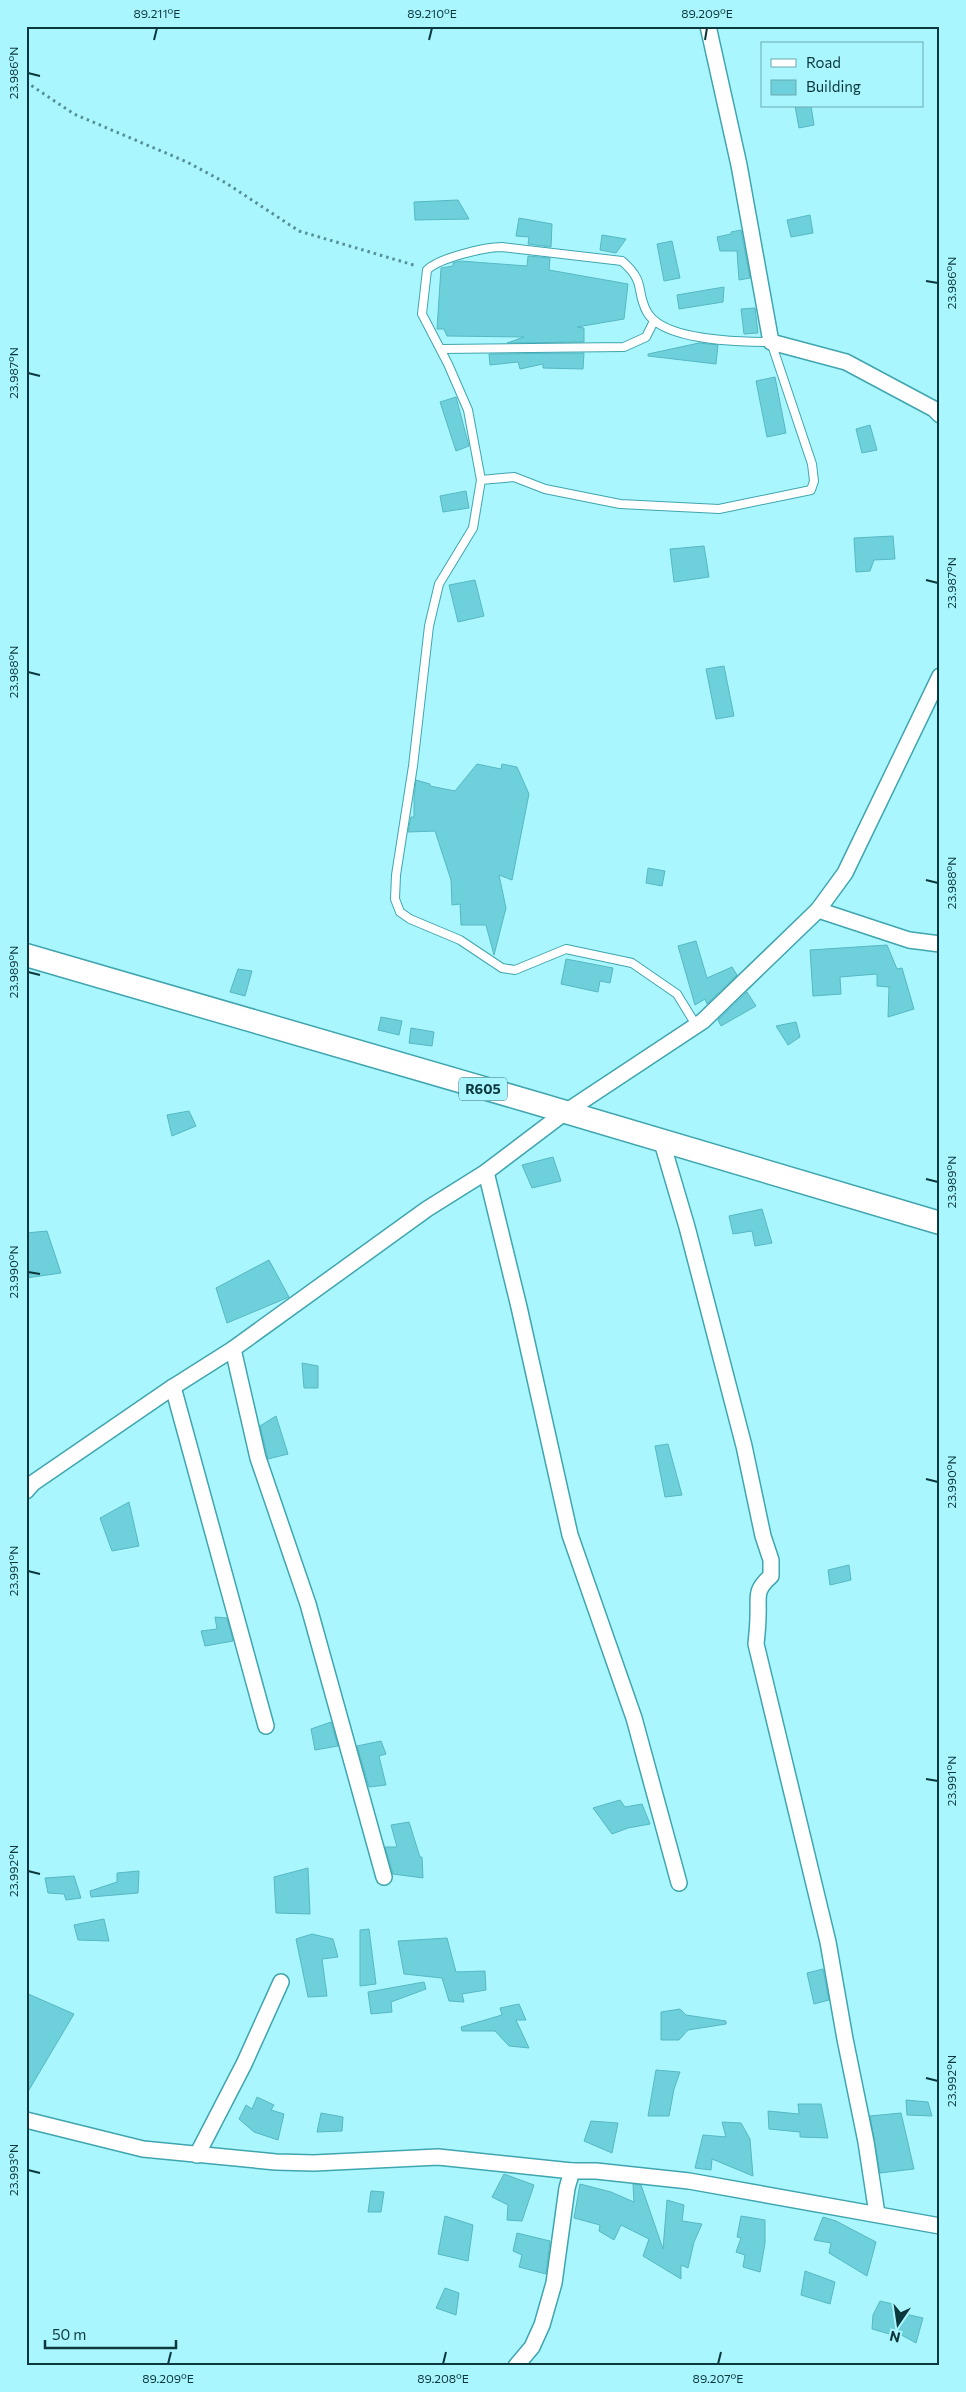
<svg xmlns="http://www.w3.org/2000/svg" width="966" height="2392" font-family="Commissioner,sans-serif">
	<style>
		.building { fill: #6ed0db; stroke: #55b8c3 }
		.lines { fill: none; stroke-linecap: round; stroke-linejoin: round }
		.service-casing { stroke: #3fa5af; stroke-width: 10 }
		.minor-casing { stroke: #3fa5af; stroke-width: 18 }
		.primary-casing { stroke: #3fa5af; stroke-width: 25 }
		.path { stroke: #549095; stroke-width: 3; stroke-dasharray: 2.5 4; stroke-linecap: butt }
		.service { stroke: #fff; stroke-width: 8 }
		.minor { stroke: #fff; stroke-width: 15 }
		.primary { stroke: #fff; stroke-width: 22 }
		.ticks { fill: none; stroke: #0b383c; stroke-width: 2 }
		.labels { text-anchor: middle; stroke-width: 4.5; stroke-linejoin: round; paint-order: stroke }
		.shield { fill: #aaf6fe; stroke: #3b7176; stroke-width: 1 }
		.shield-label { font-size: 14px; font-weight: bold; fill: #0b383c }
		.neatline { fill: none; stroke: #0b383c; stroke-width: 2 }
		.ticks-label { font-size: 12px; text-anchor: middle; fill: #0b383c }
	</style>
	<rect width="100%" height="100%" fill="#aaf6fe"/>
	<g class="building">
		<polygon points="795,106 811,106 814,125 799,128"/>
		<polygon points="458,200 469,219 415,220 414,202"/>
		<polygon points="810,215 813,233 791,237 787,220"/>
		<polygon points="519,218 552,224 551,247 528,244 529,237 516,236"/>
		<polygon points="741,230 750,278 739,280 737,251 720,251 717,237 731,234 731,232"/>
		<polygon points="602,235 626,239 616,253 600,250"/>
		<polygon points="672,241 680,278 664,281 657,244"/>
		<polygon points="528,256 550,258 549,270 628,284 624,319 577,327 584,328 584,342 507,343 524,337 447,336 444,329 437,329 441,268 453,266 453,263 460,261 527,266"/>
		<polygon points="724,287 723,302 679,309 677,295"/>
		<polygon points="755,308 758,333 744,334 741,309"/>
		<polygon points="699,343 718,345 716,364 648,356 648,354"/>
		<polygon points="584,353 583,369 543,368 543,364 520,369 518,362 490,365 489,354"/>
		<polygon points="775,377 786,433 767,437 756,381"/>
		<polygon points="456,397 469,446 456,451 440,402"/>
		<polygon points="870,425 877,450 862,453 856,429"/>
		<polygon points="466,491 469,508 443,512 440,496"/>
		<polygon points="893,536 895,559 874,560 870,571 856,572 854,538"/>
		<polygon points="704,546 709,577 674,582 670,549"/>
		<polygon points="475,580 484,616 458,622 449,585"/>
		<polygon points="724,666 734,716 716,719 706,669"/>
		<polygon points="477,764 501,769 502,764 517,767 529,794 512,880 499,875 506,908 494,955 486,925 461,925 460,904 452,905 451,880 435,831 408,832 411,817 414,817 414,798 416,780 430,784 430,786 455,791"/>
		<polygon points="648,868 665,871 662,886 646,883"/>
		<polygon points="696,941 707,978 732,967 737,975 707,1004 705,999 695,1005 678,946"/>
		<polygon points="887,945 897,969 902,968 914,1009 888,1017 889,987 877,986 877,974 840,977 841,994 813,996 810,950"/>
		<polygon points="566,959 613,968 610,983 600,981 598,992 561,984"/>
		<polygon points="238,969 252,971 245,996 230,992"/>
		<polygon points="747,992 756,1006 721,1026 718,1020"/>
		<polygon points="381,1017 402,1021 399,1035 378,1030"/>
		<polygon points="796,1022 800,1037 788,1045 776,1026"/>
		<polygon points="411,1028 434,1032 432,1046 409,1043"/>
		<polygon points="189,1111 196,1126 172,1136 167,1115"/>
		<polygon points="553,1157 561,1181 532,1188 522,1165"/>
		<polygon points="762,1209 772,1243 755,1246 752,1231 733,1234 729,1216"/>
		<polygon points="47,1231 61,1273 26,1278 26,1233"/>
		<polygon points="269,1260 289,1297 227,1323 216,1288"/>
		<polygon points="302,1363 318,1366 318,1388 304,1388"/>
		<polygon points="276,1416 288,1454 268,1459 260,1426"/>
		<polygon points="668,1444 682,1495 665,1497 655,1446"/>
		<polygon points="129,1502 139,1546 112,1551 100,1518"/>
		<polygon points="849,1565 851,1580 830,1585 828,1570"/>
		<polygon points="215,1617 227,1618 233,1641 205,1646 201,1631 217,1629"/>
		<polygon points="331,1722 338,1746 315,1750 311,1729"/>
		<polygon points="381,1741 386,1754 379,1756 386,1785 369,1787 357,1746"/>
		<polygon points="620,1800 625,1807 642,1804 650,1824 628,1828 612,1834 593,1808"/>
		<polygon points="409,1822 420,1857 422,1857 423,1878 393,1874 385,1847 397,1847 391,1825"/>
		<polygon points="308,1868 310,1914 276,1913 274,1877"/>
		<polygon points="139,1871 138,1893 91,1897 90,1891 117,1882 117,1873"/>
		<polygon points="74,1876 81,1898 66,1900 64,1894 48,1893 45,1878"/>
		<polygon points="104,1919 109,1941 78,1940 74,1925"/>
		<polygon points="369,1929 376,1984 360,1986 360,1930"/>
		<polygon points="312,1934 333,1939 338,1957 322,1959 327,1996 308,1997 296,1939"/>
		<polygon points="447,1938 456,1972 485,1971 486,1990 462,1994 464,2002 449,2001 442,1978 404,1974 398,1941"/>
		<polygon points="823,1969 829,2000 814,2004 807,1973"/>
		<polygon points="424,1982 426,1989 391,2002 392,2012 371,2014 368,1992"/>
		<polygon points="26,1993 74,2014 26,2095"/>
		<polygon points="519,2004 526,2020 516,2020 529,2048 509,2046 495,2031 462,2031 461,2027 502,2015 500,2008"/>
		<polygon points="680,2009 686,2015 726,2021 726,2024 688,2030 679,2040 661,2040 661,2012"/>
		<polygon points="656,2070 680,2072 674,2089 669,2116 648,2116"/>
		<polygon points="257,2097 274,2105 271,2110 284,2114 278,2140 254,2132 239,2119 246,2105 252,2109"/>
		<polygon points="906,2100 928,2102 932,2116 907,2115"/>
		<polygon points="798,2104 821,2104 828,2138 800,2137 800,2132 769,2129 768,2111 799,2114"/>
		<polygon points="321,2113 343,2117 342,2131 317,2132"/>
		<polygon points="901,2113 914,2169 880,2173 870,2116"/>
		<polygon points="591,2121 618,2123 612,2153 584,2141"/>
		<polygon points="722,2122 741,2123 750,2139 753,2176 712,2159 711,2170 695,2168 703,2135 726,2137"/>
		<polygon points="504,2174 534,2185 522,2221 507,2220 508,2205 492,2197"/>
		<polygon points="580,2184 611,2192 634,2202 633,2184 641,2185 663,2249 667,2200 684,2205 682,2221 702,2224 694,2242 688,2268 681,2265 681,2279 643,2256 649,2239 621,2225 614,2240 599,2231 600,2225 574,2218"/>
		<polygon points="371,2191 384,2192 381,2212 368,2212"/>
		<polygon points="445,2216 473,2225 468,2261 438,2254"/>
		<polygon points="741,2216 765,2220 765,2243 760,2272 743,2267 745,2255 736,2252 741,2238 737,2237"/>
		<polygon points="823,2217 836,2221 876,2242 867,2276 829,2253 831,2243 814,2240"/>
		<polygon points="517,2233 550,2241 546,2274 519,2267 522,2255 513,2251"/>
		<polygon points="805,2271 835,2282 830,2304 801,2295"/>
		<polygon points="445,2288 459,2293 456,2315 436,2308"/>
		<polygon points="880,2301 893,2304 892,2311 923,2318 916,2343 894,2331 893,2335 872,2329 873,2315"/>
	</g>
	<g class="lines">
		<defs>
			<g id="service">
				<polyline points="441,349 624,347 646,337 654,321"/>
				<path d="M 481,480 L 514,477 L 545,489 L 620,504 L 719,509 L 811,490 L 814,481 L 812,464 L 771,342 C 741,342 663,341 647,312 C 635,290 647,283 622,261 L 502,247 C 485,247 439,258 427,270 L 422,314 L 448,364 L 468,410 L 481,480 L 473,528 L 439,584 L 429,626 L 413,766 L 396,875 L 395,899 L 400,912 L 410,919 L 460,940 L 502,968 L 515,970 L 566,949 L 632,963 L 677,994 L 696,1025"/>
			</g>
			<g id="minor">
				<polyline points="708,26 739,165 771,342 846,362 934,409 940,415"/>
				<polyline points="818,910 909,940 940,944"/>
				<path d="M 661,1139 L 687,1227 L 744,1446 L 763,1536 L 771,1560 L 771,1576 C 754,1591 759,1596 758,1616 C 758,1625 757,1634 756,1644 L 828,1942 L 845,2039 L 866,2142 L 877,2214"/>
				<polyline points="486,1172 519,1307 570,1535 634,1718 679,1883"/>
				<polyline points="233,1349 258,1458 308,1604 384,1877"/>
				<polyline points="173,1387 266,1726"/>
				<polyline points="26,1491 33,1483 173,1387 233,1349 427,1209 486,1172 564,1113 703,1021 818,910 845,873 940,676"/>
				<polyline points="26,2120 143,2149 276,2162 314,2163 438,2157 572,2171 596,2171 689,2181 940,2226"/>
				<polyline points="197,2155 244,2064 281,1982"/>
				<polyline points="516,2366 532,2347 542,2325 554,2283 567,2188 572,2171"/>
			</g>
			<path id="primary" d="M 26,955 C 331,1044 636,1131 940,1223"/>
		</defs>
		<use href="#service" class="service-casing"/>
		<use href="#minor" class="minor-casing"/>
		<use href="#primary" class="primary-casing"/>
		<polyline class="path" points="26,82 74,114 187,162 226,183 299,231 417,266"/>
		<use href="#service" class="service"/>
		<use href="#minor" class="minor"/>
		<use href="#primary" class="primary"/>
	</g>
	<path class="ticks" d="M 154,40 L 157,28M 429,40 L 432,28M 705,40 L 707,28M 28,73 L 40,76M 926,281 L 938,283M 28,373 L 40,376M 926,580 L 938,583M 28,672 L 40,675M 926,880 L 938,883M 28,972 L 40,975M 926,1179 L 938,1182M 28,1272 L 40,1274M 926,1479 L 938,1482M 28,1571 L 40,1574M 926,1779 L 938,1781M 28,1871 L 40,1874M 926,2078 L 938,2081M 28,2170 L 40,2173M 168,2364 L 171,2352M 443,2364 L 446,2352M 718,2364 L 721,2352"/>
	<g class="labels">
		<rect class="shield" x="459" y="1077.5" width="48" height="23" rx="4"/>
		<g class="shield-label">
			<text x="483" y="1094">R605</text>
		</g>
	</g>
	<rect width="966" height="2392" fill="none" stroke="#aaf6fe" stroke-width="55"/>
	<rect x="761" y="42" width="162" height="65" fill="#aaf6fe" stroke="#6aaab0"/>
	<rect x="771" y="59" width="25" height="8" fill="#ffffff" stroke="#6aaab0"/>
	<text x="806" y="68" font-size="15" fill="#0b383c">Road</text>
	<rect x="771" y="80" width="25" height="15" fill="#6ed0db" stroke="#6aaab0"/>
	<text x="806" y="92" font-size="15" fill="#0b383c">Building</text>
	<g transform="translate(898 2324) rotate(193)" stroke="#aaf6fe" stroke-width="4" paint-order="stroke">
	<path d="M0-4L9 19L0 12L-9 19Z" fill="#0b383c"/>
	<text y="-8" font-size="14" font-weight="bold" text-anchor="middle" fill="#0b383c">N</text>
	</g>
	<path d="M45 2340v8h131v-8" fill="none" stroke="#0b383c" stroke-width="2.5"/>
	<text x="52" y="2340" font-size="15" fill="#0b383c" stroke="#aaf6fe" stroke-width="4" paint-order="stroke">50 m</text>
	<rect x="28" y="28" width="910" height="2336" class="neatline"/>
	<g class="ticks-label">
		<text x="157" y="18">89.211°E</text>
		<text x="432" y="18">89.210°E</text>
		<text x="707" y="18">89.209°E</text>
		<text transform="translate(14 73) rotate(-90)" y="4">23.986°N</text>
		<text transform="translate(952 283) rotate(-90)" y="4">23.986°N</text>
		<text transform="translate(14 373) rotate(-90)" y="4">23.987°N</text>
		<text transform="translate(952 583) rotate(-90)" y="4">23.987°N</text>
		<text transform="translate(14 672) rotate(-90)" y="4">23.988°N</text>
		<text transform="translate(952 883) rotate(-90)" y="4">23.988°N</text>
		<text transform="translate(14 972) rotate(-90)" y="4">23.989°N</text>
		<text transform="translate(952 1182) rotate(-90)" y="4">23.989°N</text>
		<text transform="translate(14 1272) rotate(-90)" y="4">23.990°N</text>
		<text transform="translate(952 1482) rotate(-90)" y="4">23.990°N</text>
		<text transform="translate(14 1571) rotate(-90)" y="4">23.991°N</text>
		<text transform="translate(952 1781) rotate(-90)" y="4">23.991°N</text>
		<text transform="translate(14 1871) rotate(-90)" y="4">23.992°N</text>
		<text transform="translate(952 2081) rotate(-90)" y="4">23.992°N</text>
		<text transform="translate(14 2170) rotate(-90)" y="4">23.993°N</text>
		<text x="168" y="2383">89.209°E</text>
		<text x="443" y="2383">89.208°E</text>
		<text x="718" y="2383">89.207°E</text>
	</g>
</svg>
